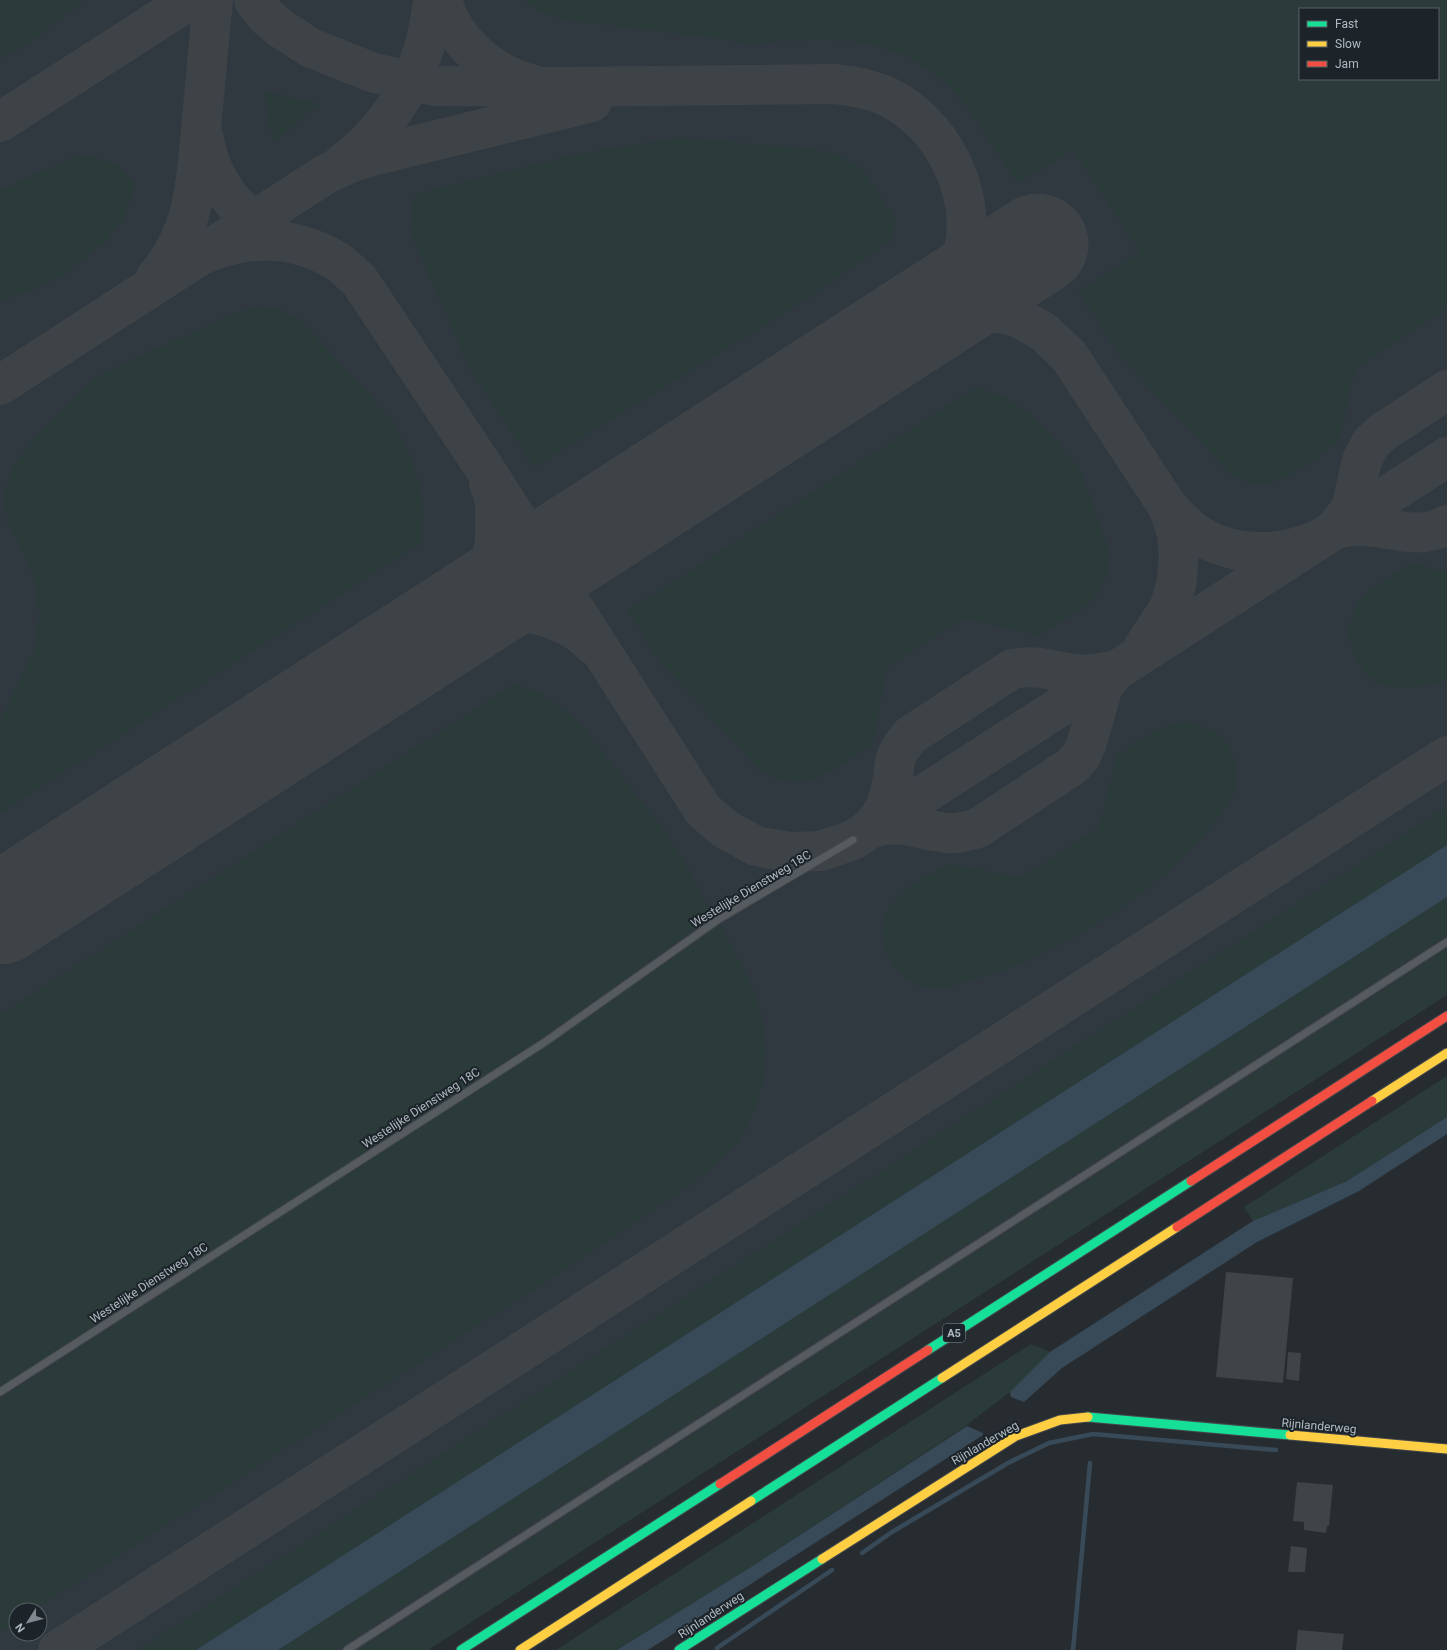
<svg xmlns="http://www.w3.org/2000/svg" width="1447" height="1650" font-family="Roboto,sans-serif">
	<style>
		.airport { fill: #303840; fill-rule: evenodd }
		.green { fill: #2a3b3a; fill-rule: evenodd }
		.water { fill: #384a58 }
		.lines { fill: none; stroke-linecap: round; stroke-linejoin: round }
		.stream { stroke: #384a58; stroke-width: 4.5 }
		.taxiway { stroke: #3e4348; stroke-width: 40 }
		.runway { stroke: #3e4348; stroke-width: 101 }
		.building { fill: #3f4448 }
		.lane-casing { stroke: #44484c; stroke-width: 9 }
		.fast-casing { stroke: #44484c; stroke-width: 11 }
		.slow-casing { stroke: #44484c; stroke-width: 11 }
		.jam-casing { stroke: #44484c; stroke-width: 11 }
		.lane { stroke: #565b60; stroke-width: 7 }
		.fast { stroke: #16e098; stroke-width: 9 }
		.slow { stroke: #ffcf43; stroke-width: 9 }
		.jam { stroke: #f24e42; stroke-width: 9 }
		.labels { text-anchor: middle; stroke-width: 4; stroke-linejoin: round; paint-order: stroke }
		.shield { fill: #1c242a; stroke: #848d94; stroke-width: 1 }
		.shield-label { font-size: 11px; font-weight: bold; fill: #b1bac2 }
		.street-label { font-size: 12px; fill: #b1bac2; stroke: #1c242a }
	</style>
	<rect width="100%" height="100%" fill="#272c31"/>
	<path class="airport" d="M 0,0 L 1447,0 L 1447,952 L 364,1650 L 0,1650 ZM 1300,9 L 1438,9 L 1438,79 L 1300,79 ZM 16,1610 L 40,1610 L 40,1634 L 16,1634 Z"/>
	<g class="green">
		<polygon points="0,0 85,0 22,48 0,58"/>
		<path d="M 524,0 L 1447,0 L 1447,309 L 1355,368 L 1339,441 C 1314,458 1286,486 1254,483 C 1247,483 1239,478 1233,476 L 1122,358 L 1079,292 L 1140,252 L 1073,150 L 1017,183 C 996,152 978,117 952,89 C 923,58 877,40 835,40 C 808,39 780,42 753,42 C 738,43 723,39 708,37 C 678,34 648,30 618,26 C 586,22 549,23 524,0 ZM 1300,9 L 1438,9 L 1438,79 L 1300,79 Z"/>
		<polygon points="265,92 318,104 273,143"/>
		<polygon points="680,138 801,148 835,153 862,169 896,221 892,239 805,300 534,467 470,368 411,234 415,194 579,154"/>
		<path d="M 83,156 C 108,158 120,165 135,184 L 124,219 L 105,242 L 59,278 L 0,302 L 0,191 L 67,160 Z"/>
		<polygon points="261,307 277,309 302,322 391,419 414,465 423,508 422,542 0,813 0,721 34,652 39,616 36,585 22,548 7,521 5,494 13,467 32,442 99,375 238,312"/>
		<path d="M 977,387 L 998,394 L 1021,408 L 1037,421 L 1078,466 L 1108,547 C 1113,599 1076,612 1038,635 L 964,618 L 886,668 L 873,743 C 836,767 799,801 757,767 L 659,660 L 628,611 Z"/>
		<path d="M 1412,564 L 1447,572 L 1447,679 C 1432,685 1399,691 1384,685 C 1354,673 1340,634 1357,606 C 1369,587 1394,576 1412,564 Z"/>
		<polygon points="513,685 539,693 561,708 579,723 667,834 714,915 545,1036 0,1393 0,1015"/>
		<path d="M 1188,722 C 1220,729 1238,746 1236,780 C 1235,795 1225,808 1216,820 C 1162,890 1060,956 975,979 C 961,983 945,989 930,987 C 893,982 870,937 891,905 C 902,888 932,874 949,864 L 1020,878 L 1099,828 L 1117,756 C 1142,739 1157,724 1188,722 Z"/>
		<polygon points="1447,807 1447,845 196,1650 138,1650"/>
		<polygon points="1447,897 1447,935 335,1650 278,1650"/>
		<path d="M 720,925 C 730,943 742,962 750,982 C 771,1034 771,1083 743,1133 C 724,1165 687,1186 657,1207 C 611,1239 565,1270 517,1300 C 356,1403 195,1506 34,1610 L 16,1610 L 16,1621 L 0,1632 L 0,1399 L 557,1039 Z"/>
		<polygon points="1447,949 1447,995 428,1650 358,1650"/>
		<polygon points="1447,1076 1447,1117 1347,1181 1253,1221 1244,1207"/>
		<polygon points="1031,1344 1050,1352 1010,1392 964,1427 751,1567 617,1650 556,1650"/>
	</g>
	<g class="water">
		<polygon points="1447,845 1447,897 278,1650 196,1650"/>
		<polygon points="1447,1117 1447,1134 1359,1191 1257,1242 1062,1368 1024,1402 1011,1397 1010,1392 1050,1352 1253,1221 1347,1181"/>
		<polygon points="967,1426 983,1433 983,1435 648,1650 617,1650 751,1567"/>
	</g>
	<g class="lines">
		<g class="stream">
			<polyline points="862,1553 892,1532 1008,1463 1049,1443 1093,1434 1276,1450"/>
			<polyline points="717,1648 832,1570"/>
			<polyline points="1073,1650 1090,1463"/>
		</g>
		<g class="taxiway">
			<path d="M 254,0 L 266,16 L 280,28 L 311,48 L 374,73 L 435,86 L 555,87 L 834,84 C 853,86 873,89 890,98 C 941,124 974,188 965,244 C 960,274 939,297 921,320"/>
			<path d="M 442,0 C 453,41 491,74 531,84"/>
			<polyline points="0,122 190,0"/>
			<path d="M 204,139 C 211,181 237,215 275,235"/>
			<path d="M 343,163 C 382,134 411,91 425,45 C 429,30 430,15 434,0"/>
			<path d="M 193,259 C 240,236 289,233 335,260 C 344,265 351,274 359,280 L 483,466 L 703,810 L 725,829 L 756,846 L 789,852 L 821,851 L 853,840 L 1320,539"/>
			<path d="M 156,277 C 197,229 196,178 202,118 C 206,78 209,39 213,0"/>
			<polyline points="921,320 950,311 980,310 1015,316 1044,332 1069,356 1168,507 1177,534 1179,557 1176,586 1169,608 1143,648"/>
			<polyline points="0,385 326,174 350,163 376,155 592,102"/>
			<path d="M 1168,507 C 1176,515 1185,525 1194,532 C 1232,558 1280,557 1320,539 L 1447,457"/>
			<polyline points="1334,530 1351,509 1362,460 1371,443 1383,432 1447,390"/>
			<path d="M 1334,530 C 1372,515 1410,546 1447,525"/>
			<polyline points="443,627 466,604 486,574 495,544 495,501 489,483"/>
			<path d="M 440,630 C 451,625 462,617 473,614 C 510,603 567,616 593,645"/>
			<path d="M 869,829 C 885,814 890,798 893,777 C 894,771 894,764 896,758 C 899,749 905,742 911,735 L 1012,669 C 1039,664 1051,671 1076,674 C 1090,676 1103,673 1116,670"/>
			<path d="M 869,829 C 899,818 918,830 947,833 C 958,834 967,831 978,828 L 1072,766 L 1081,756 L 1087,742 L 1103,686 L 1116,670"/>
			<polyline points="58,1650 1447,756"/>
		</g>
		<polyline class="runway" points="0,914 1038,244"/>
	</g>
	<g class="building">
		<polygon points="1226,1272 1293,1278 1283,1383 1216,1377"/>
		<polygon points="1288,1352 1301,1353 1299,1381 1286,1379"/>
		<polygon points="1297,1482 1333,1485 1329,1526 1327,1526 1326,1533 1304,1530 1304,1522 1293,1521"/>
		<polygon points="1291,1546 1307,1548 1305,1572 1288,1572"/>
		<polygon points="1298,1630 1344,1634 1342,1650 1296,1650"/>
	</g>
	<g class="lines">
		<defs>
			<g id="lane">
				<polyline points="0,1392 545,1042 719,919 853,840"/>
				<polyline points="347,1650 1447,942"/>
			</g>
			<g id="fast">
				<polyline points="928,1350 1191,1181"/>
				<polyline points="1088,1417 1290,1435"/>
				<polyline points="751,1501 942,1378"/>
				<polyline points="461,1650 720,1484"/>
				<polyline points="679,1650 822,1559"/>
			</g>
			<g id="slow">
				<polyline points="1372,1101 1447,1053"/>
				<polyline points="942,1378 1177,1227"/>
				<polyline points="1290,1435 1447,1449"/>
				<polyline points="822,1559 1016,1436 1060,1420 1088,1417"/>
				<polyline points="520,1650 751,1501"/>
			</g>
			<g id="jam">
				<polyline points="1191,1181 1447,1016"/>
				<polyline points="1177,1227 1372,1101"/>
				<polyline points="720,1484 928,1350"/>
			</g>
		</defs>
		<use href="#lane" class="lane-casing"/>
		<use href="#fast" class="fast-casing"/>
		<use href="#slow" class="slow-casing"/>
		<use href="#jam" class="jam-casing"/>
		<use href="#lane" class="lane"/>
		<use href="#fast" class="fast"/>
		<use href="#slow" class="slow"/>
		<use href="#jam" class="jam"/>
	</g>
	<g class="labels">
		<rect class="shield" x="943" y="1324" width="22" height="18" rx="3"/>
		<g class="shield-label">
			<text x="954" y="1337">A5</text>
		</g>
		<g class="street-label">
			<text transform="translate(751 889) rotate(-31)" y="4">Westelijke Dienstweg 18C</text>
			<text transform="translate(421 1108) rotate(-33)" y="4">Westelijke Dienstweg 18C</text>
			<text transform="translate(149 1283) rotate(-33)" y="4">Westelijke Dienstweg 18C</text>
			<text transform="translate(1319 1426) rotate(5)" y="4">Rijnlanderweg</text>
			<text transform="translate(985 1443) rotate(-30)" y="4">Rijnlanderweg</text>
			<text transform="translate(711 1615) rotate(-33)" y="4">Rijnlanderweg</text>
		</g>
	</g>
	<rect x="1299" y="8" width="140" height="72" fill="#1c242a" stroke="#586067"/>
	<rect x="1307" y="21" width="20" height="6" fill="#16e098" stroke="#586067"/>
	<text x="1335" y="28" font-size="12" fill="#b1bac2">Fast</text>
	<rect x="1307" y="41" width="20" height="6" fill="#ffcf43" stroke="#586067"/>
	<text x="1335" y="48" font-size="12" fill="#b1bac2">Slow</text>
	<rect x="1307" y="61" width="20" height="6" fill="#f24e42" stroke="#586067"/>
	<text x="1335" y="68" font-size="12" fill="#b1bac2">Jam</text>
	<g transform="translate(28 1622) rotate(234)"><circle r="19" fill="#1c242a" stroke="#586067"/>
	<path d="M0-3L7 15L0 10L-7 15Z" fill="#81888f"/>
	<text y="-6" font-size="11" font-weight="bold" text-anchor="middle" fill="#b1bac2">N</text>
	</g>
</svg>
